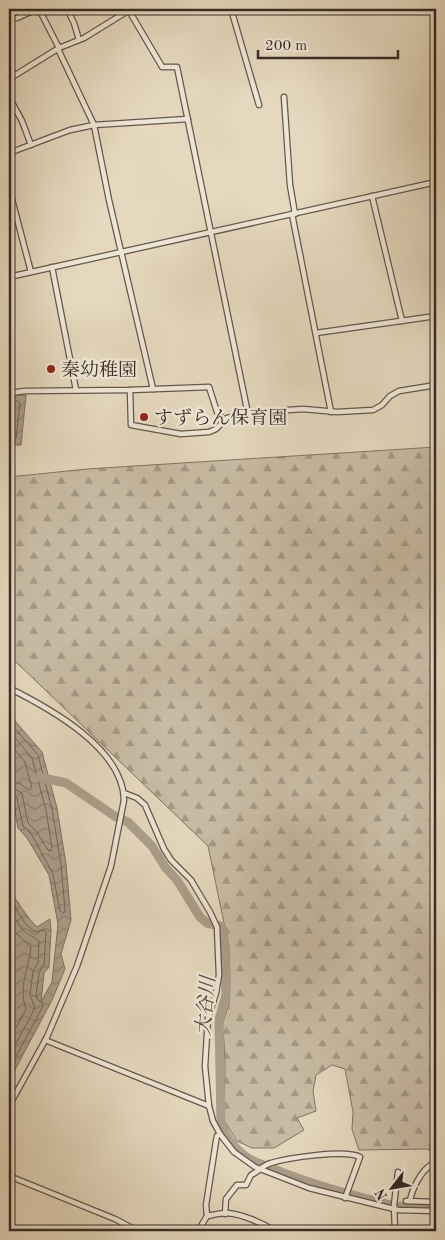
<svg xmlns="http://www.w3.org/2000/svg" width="445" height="1240" font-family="'Old Standard TT','Noto Serif JP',serif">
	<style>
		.forest { fill: url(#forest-firs); stroke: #807466 }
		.water { fill: url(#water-waves); stroke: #7d7063 }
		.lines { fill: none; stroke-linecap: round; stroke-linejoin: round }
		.shore { stroke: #726559; stroke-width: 1 }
		.river { stroke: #ab9e8b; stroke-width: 9 }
		.minor-casing { stroke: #64574d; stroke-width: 7 }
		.minor { stroke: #eee6d5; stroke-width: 4.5 }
		.poi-dot { fill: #8f2418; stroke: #eee6d5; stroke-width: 2 }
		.labels { text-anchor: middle; stroke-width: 5; stroke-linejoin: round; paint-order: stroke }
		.poi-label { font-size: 19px; fill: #392c27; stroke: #eee6d5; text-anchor: start }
		.water-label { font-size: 20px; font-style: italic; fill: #564840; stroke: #eee6d5 }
	</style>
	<defs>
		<pattern id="forest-firs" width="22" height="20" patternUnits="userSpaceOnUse" patternTransform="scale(1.25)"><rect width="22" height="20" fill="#c8bba4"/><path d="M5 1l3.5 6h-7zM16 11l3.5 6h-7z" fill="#a39886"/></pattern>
		<pattern id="water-waves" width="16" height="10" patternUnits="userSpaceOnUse" patternTransform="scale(1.25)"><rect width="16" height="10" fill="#ab9e8b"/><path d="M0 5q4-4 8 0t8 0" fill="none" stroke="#8c8172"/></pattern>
	</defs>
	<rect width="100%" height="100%" fill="#e5d8be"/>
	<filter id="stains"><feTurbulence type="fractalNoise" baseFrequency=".004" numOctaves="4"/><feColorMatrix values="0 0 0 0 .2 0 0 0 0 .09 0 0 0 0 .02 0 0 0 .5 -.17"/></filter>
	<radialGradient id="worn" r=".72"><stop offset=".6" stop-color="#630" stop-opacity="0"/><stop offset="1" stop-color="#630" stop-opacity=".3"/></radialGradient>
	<polygon class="forest" points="436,447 436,1153 427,1149 359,1150 352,1129 353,1112 345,1069 332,1065 316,1075 313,1091 316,1111 297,1118 304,1130 274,1148 252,1148 237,1141 224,1120 225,1064 224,1041 222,1025 229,1004 230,980 229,947 208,846 16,662 9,657 9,477 87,469"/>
	<g class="water">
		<polygon points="26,395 21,445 9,445 9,396"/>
		<path d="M 9,714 L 42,752 L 57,808 L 66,864 L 71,920 L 61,954 L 65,969 L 52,1000 L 9,1081 L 9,890 C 19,902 26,917 37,927 L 50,919 L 51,930 L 49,967 L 44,973 L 41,1002 L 52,982 L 58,924 L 49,875 L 27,838 L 18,828 L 13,800 L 9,801 Z"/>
	</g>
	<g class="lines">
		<g class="shore">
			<polyline points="9,401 18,401 20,403 16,439 9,441"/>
			<polyline points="9,722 38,755 52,809 61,865 65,910 64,913 60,911 53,874 32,835 23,826 17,798 14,795 9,796"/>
			<polyline points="9,731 32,758 46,810 52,848 51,851 48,850 36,831 28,823 22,794 17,790 9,789"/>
			<polyline points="9,743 25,762 32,788 29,790 19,783 9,782"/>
			<path d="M 9,898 C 17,908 24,928 37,932 L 44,930 L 46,932 L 44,965 L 39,973 L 36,996 L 38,1000 L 43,1003 L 43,1006 L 9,1070"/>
			<path d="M 9,908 C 14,914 17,923 22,929 C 28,935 34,937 39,941 L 38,963 L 33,971 L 30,995 L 35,1008 L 9,1057"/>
			<path d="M 9,922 L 16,933 L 31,947 C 29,967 18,988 26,1009 L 9,1041"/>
		</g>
		<path class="river" d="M 39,777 L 66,783 L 116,817 L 128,822 L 152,846 L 165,867 L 177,880 L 200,917 L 207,923 L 220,926 L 223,932 L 225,946 L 226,995 L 219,1020 L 221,1122 C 225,1135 233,1147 245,1156 C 254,1163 265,1165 276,1170 C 313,1185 352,1195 390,1205 C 402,1208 423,1205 436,1204"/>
		<defs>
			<g id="minor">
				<polyline points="37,9 42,15 59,48"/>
				<polyline points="67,9 74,23 79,40"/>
				<polyline points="130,9 131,14 161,65 162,67 177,67 248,414"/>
				<polyline points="231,9 259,105"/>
				<polyline points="9,18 17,18 37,9"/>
				<polyline points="58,49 94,125 109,200 153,389"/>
				<polyline points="9,79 59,48 84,38 131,9"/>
				<polyline points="9,97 22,121 31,145"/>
				<polyline points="284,97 290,185 295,214"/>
				<polyline points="9,153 70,130 94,125 188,119"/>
				<polyline points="9,188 31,272"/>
				<polyline points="372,196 402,321"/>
				<polyline points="292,214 331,412"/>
				<polyline points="52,267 76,390"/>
				<polyline points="9,277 436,182"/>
				<polyline points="316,333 436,316"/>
				<polyline points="130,390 131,425 181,434 209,432 216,429 227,418 259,412 303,409 337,412 373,410 382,405 390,396 399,391 436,385"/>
				<polyline points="9,393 25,391 130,390 209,387 217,412 224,420"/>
				<path d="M 9,688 C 49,708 123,748 124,800 L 111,866 L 77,966 L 47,1037 L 9,1106"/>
				<polyline points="124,793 137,798 145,805 164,849 171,860 191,880 210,912 217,927 219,975 216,993 208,1018 205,1066 209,1106 213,1121 220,1134 234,1152 255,1167 309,1188 398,1210 436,1211"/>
				<polyline points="45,1040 209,1106"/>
				<polyline points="9,1176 115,1219 138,1231"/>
				<polyline points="406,1201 436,1202"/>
				<path d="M 410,1201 C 412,1189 421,1171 431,1165 L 436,1167"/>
				<path d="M 225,1214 L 226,1199 L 237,1185 L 246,1185 L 251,1175 C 258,1172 263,1165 271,1163 C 287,1158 346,1149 360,1157 L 345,1198"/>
				<path d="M 207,1216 C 213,1215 220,1213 227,1213 C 242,1214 262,1223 275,1231"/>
				<polyline points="198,1231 207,1216 206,1205 216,1141 217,1136 220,1134"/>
				<polyline points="395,1231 394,1205 398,1172"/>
			</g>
		</defs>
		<use href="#minor" class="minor-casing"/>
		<use href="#minor" class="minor"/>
	</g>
	<g class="poi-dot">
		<circle cx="51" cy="369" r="5"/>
		<circle cx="144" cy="417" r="5"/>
	</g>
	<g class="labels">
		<g class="poi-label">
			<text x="61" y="376">秦幼稚園</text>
			<text x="154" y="424">すずらん保育園</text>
		</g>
		<g class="water-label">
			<text transform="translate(205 1006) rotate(-85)" y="7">大谷川</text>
		</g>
	</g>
	<rect width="445" height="1240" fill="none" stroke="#e5d8be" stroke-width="30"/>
	<rect x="10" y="10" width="425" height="1220" fill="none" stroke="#392c27" stroke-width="2.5"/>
	<rect x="15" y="15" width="415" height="1210" fill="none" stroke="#392c27"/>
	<g transform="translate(392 1188) rotate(239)" stroke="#eee6d5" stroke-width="4" paint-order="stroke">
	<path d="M0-4L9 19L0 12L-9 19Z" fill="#392c27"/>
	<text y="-8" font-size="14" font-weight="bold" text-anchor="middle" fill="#392c27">N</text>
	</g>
	<path d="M258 50v8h140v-8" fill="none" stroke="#392c27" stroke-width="2.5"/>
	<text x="265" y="50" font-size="15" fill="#392c27" stroke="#eee6d5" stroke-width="4" paint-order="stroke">200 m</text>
	<rect width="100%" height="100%" filter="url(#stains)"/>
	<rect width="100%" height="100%" fill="url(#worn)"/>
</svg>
